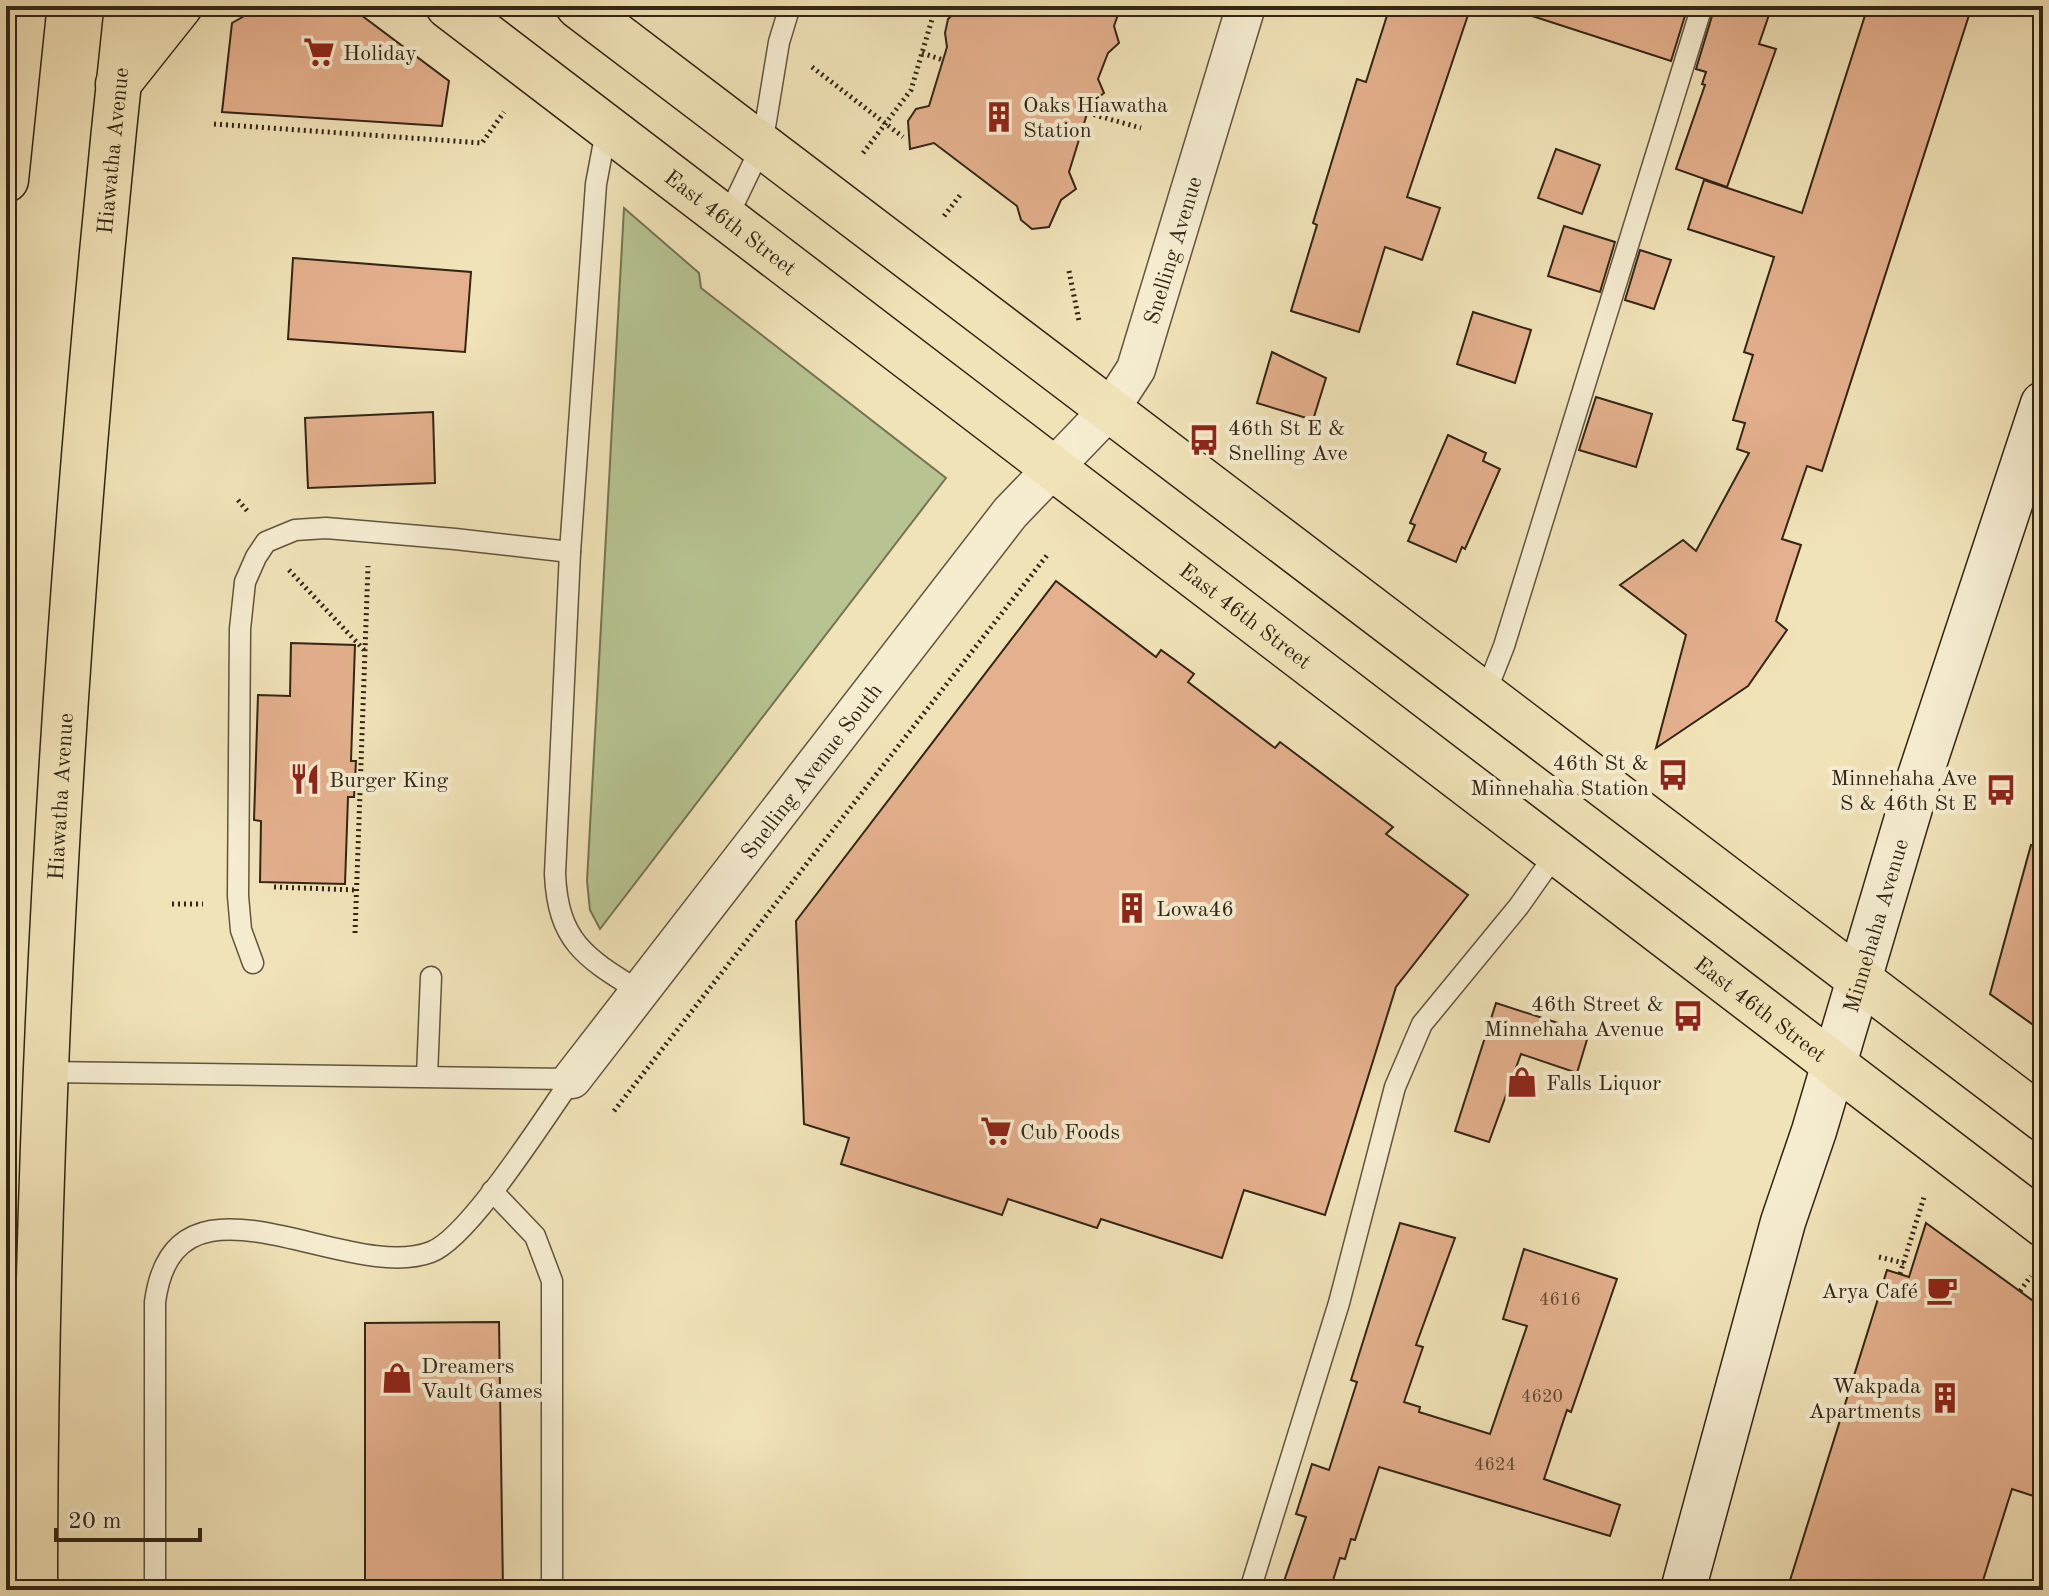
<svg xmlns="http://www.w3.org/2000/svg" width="2049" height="1596" font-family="'Old Standard TT',serif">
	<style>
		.green { fill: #b7c491; stroke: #747453; stroke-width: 2 }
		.building { fill: #e4b08d; stroke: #322515; stroke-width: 2 }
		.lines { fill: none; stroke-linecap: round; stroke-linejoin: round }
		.lane-casing { stroke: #62543e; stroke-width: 23 }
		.street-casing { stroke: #62543e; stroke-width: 41 }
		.secondary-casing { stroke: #322515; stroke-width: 47 }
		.primary-casing { stroke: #322515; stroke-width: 47 }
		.highway-casing { stroke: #322515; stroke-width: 47 }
		.path { stroke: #322515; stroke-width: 5; stroke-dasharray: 2 4; stroke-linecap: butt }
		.lane { stroke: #f6edd1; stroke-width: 20 }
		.street { stroke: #f6edd1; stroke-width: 38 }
		.secondary { stroke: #f6edd1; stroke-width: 44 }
		.primary { stroke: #f1e3b8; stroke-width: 44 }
		.highway { stroke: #f1e3b8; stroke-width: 44 }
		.labels { text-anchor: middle; stroke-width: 8; stroke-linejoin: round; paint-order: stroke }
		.number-label { font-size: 18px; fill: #5e4833 }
		.poi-label { font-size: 22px; fill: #322515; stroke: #f6edd1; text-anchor: start }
		.street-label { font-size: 22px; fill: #322515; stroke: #f6edd1 }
	</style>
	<rect width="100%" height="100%" fill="#f1e3b8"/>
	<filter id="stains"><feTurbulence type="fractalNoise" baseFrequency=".0025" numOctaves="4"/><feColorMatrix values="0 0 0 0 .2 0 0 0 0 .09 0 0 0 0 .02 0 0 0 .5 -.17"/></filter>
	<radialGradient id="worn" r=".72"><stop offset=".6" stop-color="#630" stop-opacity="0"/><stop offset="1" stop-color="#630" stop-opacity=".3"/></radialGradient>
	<polygon class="green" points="624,208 699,273 701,288 946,478 600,929 590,910 587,881"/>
	<g class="building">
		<polygon points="262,6 349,6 449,81 442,126 222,112 232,23"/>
		<polygon points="962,6 1121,6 1114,26 1119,43 1108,53 1098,79 1104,93 1090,104 1069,172 1076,189 1061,200 1049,227 1032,229 1021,220 1017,206 934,143 910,149 908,121 916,109 929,106 947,47 945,33 948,19"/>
		<polygon points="1390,6 1471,6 1407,197 1440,208 1422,260 1385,247 1359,332 1291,311 1317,225 1313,223 1357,79 1366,82"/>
		<polygon points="1527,6 1688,6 1671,61 1526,14"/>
		<polygon points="1715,6 1772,6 1759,44 1776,49 1727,187 1676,169 1705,85 1702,84 1706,72 1696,69"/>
		<polygon points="1868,6 1972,6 1822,471 1807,466 1782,539 1801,545 1776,621 1787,630 1748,686 1656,748 1686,635 1620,585 1683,540 1696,551 1749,453 1737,449 1745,423 1733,420 1753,355 1744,352 1774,257 1688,229 1704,180 1802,213"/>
		<polygon points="1556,149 1600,165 1582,214 1538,198"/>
		<polygon points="1564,226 1615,242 1600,292 1548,276"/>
		<polygon points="1640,250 1671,260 1654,309 1625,300"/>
		<polygon points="293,258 471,272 465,352 288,339"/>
		<polygon points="1473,312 1531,330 1515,383 1457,364"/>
		<polygon points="1272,352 1326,378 1313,420 1257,403"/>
		<polygon points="1596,397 1652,414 1636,467 1579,450"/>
		<polygon points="433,412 435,483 308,488 305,418"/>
		<polygon points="1448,435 1486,453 1483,461 1500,469 1465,549 1462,547 1456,562 1408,541 1415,525 1410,523"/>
		<polygon points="1056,581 1156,657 1161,650 1194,674 1188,682 1275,748 1280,742 1393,827 1386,834 1468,895 1396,987 1325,1215 1244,1190 1222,1258 1101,1219 1097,1228 1008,1199 1002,1215 841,1164 849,1138 804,1124 796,921"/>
		<polygon points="291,643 355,645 351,761 356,761 354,797 348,797 345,884 260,882 261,821 254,820 258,695 290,696"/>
		<polygon points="2031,845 2043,847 2043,1032 1990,994"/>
		<polygon points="1496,1003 1589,1033 1577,1073 1521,1054 1489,1142 1455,1131"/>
		<polygon points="1400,1223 1455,1238 1416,1345 1423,1347 1404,1402 1420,1407 1419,1412 1490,1434 1527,1326 1503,1319 1524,1249 1617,1279 1571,1412 1567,1410 1544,1479 1620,1505 1610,1536 1379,1467 1355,1540 1351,1539 1345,1559 1340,1558 1330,1590 1281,1590 1306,1517 1296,1514 1312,1464 1329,1470 1357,1382 1351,1380"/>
		<polygon points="1926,1223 2043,1308 2043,1499 2012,1489 1980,1590 1787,1590 1887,1270 1909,1277"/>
		<polygon points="499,1322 503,1590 365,1590 365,1323"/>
	</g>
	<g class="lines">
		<defs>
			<g id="lane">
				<path d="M 607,126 L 596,184 L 570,552 L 555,874 C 558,942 586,958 639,991"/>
				<polyline points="727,218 762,145 779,42 790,6"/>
				<polyline points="1485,694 1504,646 1702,6"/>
				<polyline points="253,963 241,930 238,896 240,629 245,582 256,557 266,542 295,530 326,528 455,539 570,552"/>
				<polyline points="45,1072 572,1079"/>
				<polyline points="427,1076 431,977"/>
				<polyline points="492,1191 535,1236 552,1281 552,1590"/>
				<path d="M 155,1590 L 155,1302 C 175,1153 346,1285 431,1252 C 469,1238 545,1117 572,1079"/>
				<polyline points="1250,1590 1339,1303 1395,1087 1422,1024 1519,906 1557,852"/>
			</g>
			<g id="street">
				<path id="s1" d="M 572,1079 L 1010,513 L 1110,409 L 1136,369 L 1246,6"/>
			</g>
			<g id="secondary">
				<path id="s2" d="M 1683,1590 L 1783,1222 L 1814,1131 L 1915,791 L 2043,404"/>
			</g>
			<g id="primary">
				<path id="s3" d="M 448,6 L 2043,1224"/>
				<polyline points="578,6 2043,1119"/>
			</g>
			<g id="highway">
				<polyline points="118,84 180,6"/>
				<polyline points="6,180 24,6"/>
				<path id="s4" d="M 35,1590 C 35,1061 70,532 127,6"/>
			</g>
		</defs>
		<use href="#lane" class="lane-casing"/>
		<use href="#street" class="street-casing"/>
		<use href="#secondary" class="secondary-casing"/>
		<use href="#primary" class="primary-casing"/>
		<use href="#highway" class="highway-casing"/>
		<g class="path">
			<polyline points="922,53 943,60"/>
			<polyline points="812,67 903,137"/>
			<polyline points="1088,113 1141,128"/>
			<polyline points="214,124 482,143 504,112"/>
			<polyline points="863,153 911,90 936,6"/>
			<polyline points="944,216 961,194"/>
			<polyline points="1069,271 1079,321"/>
			<polyline points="238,500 249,513"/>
			<polyline points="289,570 364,650"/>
			<polyline points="274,887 357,890"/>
			<polyline points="172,904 203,904"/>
			<polyline points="355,933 368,566"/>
			<polyline points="614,1111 1048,554"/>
			<polyline points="1879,1257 1904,1263"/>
			<polyline points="1900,1274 1925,1194"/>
			<polyline points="2020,1291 2031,1276"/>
		</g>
		<use href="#lane" class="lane"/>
		<use href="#street" class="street"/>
		<use href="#secondary" class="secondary"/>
		<use href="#primary" class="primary"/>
		<use href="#highway" class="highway"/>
	</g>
	<defs>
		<symbol id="supermarket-bare" viewBox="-9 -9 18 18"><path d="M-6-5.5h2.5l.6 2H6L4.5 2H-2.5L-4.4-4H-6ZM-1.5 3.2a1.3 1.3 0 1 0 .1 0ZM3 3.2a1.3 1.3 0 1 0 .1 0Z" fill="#8f2418" stroke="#f6edd1" stroke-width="2.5" paint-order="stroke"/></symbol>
		<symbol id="building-bare" viewBox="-9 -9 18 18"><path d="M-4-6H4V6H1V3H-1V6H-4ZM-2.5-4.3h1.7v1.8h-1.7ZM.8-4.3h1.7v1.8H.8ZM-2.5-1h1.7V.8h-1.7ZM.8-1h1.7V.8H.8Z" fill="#8f2418" stroke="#f6edd1" stroke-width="2.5" paint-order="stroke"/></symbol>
		<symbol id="bus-bare" viewBox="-9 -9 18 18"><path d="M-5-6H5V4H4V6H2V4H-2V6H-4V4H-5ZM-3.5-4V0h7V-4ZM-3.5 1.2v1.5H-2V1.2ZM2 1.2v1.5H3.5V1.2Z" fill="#8f2418" stroke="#f6edd1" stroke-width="2.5" paint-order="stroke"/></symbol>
		<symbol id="restaurant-bare" viewBox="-9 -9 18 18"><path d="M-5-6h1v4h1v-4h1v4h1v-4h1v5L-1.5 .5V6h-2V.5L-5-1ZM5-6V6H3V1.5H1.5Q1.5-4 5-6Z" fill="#8f2418" stroke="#f6edd1" stroke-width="2.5" paint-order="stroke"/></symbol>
		<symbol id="shop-bare" viewBox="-9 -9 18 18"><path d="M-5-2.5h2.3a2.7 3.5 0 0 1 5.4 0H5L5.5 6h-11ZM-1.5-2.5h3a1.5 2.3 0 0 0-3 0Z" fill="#8f2418" stroke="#f6edd1" stroke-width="2.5" paint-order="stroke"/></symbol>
		<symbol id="cafe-bare" viewBox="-9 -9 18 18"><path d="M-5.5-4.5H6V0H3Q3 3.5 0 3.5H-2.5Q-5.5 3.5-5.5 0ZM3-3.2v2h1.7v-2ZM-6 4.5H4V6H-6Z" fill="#8f2418" stroke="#f6edd1" stroke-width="2.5" paint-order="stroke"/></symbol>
	</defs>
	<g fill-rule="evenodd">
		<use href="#supermarket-bare" x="297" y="30" width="44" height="44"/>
		<use href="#building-bare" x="977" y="95" width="44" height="44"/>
		<use href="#bus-bare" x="1182" y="418" width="44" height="44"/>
		<use href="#bus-bare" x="1651" y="753" width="44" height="44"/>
		<use href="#restaurant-bare" x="283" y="757" width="44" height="44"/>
		<use href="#bus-bare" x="1979" y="768" width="44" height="44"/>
		<use href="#building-bare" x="1110" y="886" width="44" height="44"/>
		<use href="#bus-bare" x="1666" y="994" width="44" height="44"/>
		<use href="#shop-bare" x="1500" y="1060" width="44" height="44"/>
		<use href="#supermarket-bare" x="974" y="1109" width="44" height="44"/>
		<use href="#cafe-bare" x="1920" y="1268" width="44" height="44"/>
		<use href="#shop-bare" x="375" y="1356" width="44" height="44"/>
		<use href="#building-bare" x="1923" y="1376" width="44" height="44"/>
	</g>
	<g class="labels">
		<g class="number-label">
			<text x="1560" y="1305">4616</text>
			<text x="1542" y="1402">4620</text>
			<text x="1495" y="1470">4624</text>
		</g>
		<g class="poi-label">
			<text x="343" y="60">Holiday</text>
			<text x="1023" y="112">Oaks Hiawatha<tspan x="1023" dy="25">Station</tspan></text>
			<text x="1228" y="435">46th St E &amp;<tspan x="1228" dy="25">Snelling Ave</tspan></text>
			<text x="1649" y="770" text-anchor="end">46th St &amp;<tspan x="1649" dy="25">Minnehaha Station</tspan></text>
			<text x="1977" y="785" text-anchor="end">Minnehaha Ave<tspan x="1977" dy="25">S &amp; 46th St E</tspan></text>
			<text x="329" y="787">Burger King</text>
			<text x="1156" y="916">Lowa46</text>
			<text x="1664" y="1011" text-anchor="end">46th Street &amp;<tspan x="1664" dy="25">Minnehaha Avenue</tspan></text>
			<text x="1546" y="1090">Falls Liquor</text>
			<text x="1020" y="1139">Cub Foods</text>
			<text x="1918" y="1298" text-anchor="end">Arya Café</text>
			<text x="421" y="1373">Dreamers<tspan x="421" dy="25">Vault Games</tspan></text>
			<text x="1921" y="1393" text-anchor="end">Wakpada<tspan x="1921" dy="25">Apartments</tspan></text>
		</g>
		<g class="street-label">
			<text dy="8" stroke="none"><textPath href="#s4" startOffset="1442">Hiawatha Avenue</textPath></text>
			<text dy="8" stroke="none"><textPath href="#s3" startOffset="356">East 46th Street</textPath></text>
			<text dy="8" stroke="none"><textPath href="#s1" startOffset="1032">Snelling Avenue</textPath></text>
			<text dy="8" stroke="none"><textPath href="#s3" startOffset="1004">East 46th Street</textPath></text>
			<text dy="8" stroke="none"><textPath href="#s1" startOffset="390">Snelling Avenue South</textPath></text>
			<text dy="8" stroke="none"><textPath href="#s4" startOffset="794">Hiawatha Avenue</textPath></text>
			<text dy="8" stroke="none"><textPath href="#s2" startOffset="692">Minnehaha Avenue</textPath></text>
			<text dy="8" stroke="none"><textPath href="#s3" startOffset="1652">East 46th Street</textPath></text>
		</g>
	</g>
	<rect width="2049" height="1596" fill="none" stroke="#f1e3b8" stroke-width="32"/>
	<rect x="8" y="8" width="2033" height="1580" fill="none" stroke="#322515" stroke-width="4"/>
	<rect x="16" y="16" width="2017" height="1564" fill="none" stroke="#322515" stroke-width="2"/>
	<path d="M56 1528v12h144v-12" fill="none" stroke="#322515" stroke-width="4"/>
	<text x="68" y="1528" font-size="24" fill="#322515" stroke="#f6edd1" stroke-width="6" paint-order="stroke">20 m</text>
	<rect width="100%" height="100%" filter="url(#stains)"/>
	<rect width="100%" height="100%" fill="url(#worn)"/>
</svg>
